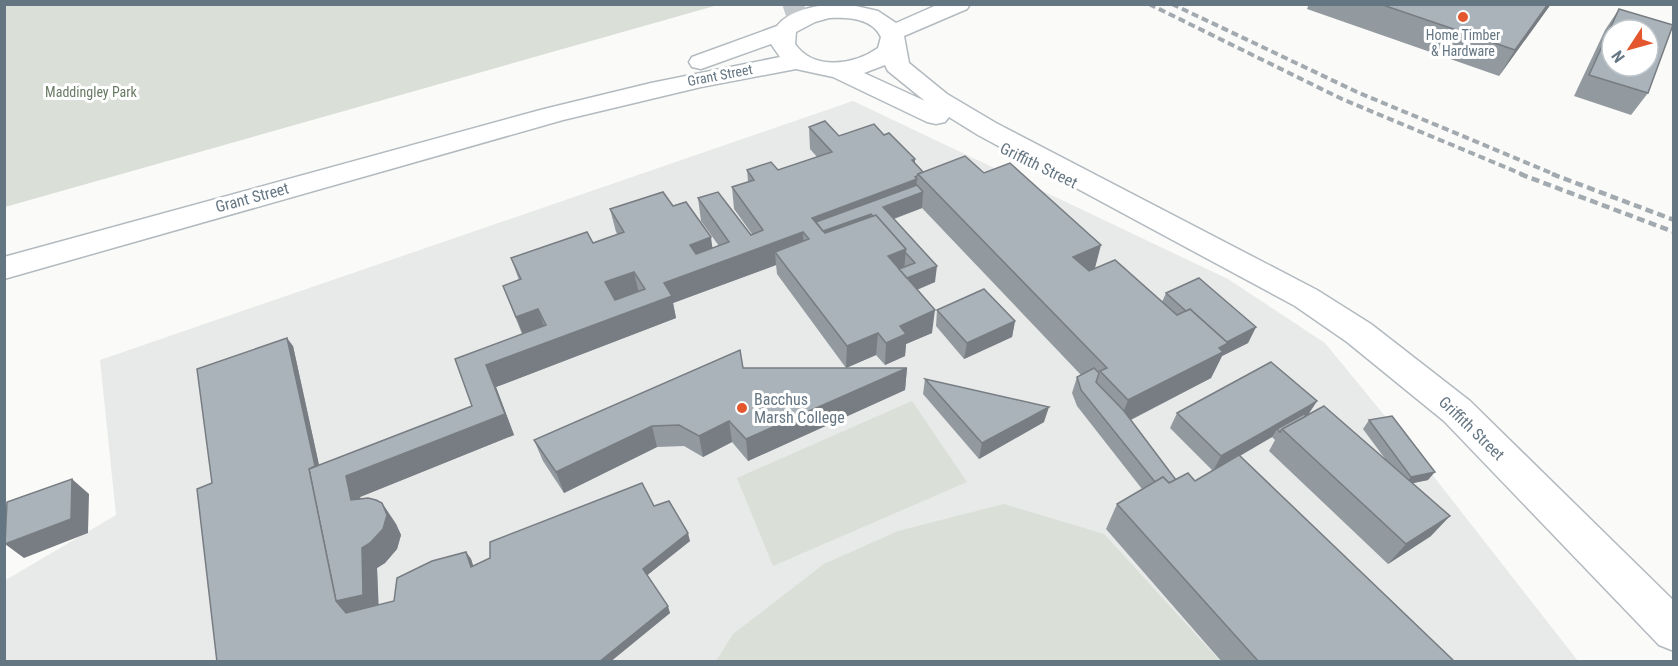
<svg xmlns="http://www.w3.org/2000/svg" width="1678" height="666" font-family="'Roboto Condensed',sans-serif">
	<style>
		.built { fill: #e8e9e9 }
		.green { fill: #dadfd7 }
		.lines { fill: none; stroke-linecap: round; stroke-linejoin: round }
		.secondary-casing { stroke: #b3babf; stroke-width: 3 }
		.street { fill: #c3c8cc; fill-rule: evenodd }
		.secondary { fill: #fff; fill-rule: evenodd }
		.rail-far1 { stroke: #a2aab0; stroke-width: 4; stroke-dasharray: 7 4; stroke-linecap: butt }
		.rail { stroke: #a2aab0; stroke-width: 4.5; stroke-dasharray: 8 4.5; stroke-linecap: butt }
		.wall { fill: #929a9f }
		.shaded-wall { fill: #777d82 }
		.building { fill: #aab3b9; stroke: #777d82; stroke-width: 1.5; fill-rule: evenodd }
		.poi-dot { fill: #e4572e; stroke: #fff; stroke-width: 2 }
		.labels { text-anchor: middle; stroke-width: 6; stroke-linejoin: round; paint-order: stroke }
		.far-poi-label { font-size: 14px; fill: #657683; stroke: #fff }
		.far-street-label { font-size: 14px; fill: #657683; stroke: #fff }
		.far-park-label { font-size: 14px; fill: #687a64; stroke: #fff }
		.street-label { font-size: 16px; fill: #657683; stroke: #fff }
		.poi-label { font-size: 16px; fill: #657683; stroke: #fff; text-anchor: start }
	</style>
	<rect width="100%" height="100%" fill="#fafaf8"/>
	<polygon class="built" points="853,101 1228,279 1325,343 1417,455 1578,661 5,661 4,581 116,515 100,360"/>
	<g class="green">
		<polygon points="5,4 718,4 718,5 5,207"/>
		<polygon points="912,401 967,482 773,566 737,478"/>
		<polygon points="1004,504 1104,534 1220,661 716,661 733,634 824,564 898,531"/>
	</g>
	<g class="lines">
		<defs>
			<path id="secondary" d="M 847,4 L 878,11 L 896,23 L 939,4 L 970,4 L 967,9 L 904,36 L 909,63 L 947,94 L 996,123 L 1317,290 L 1371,324 L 1470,401 L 1674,601 L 1674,651 L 1659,645 L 1444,421 L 1347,342 L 1295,306 L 978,135 L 949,117 L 945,122 L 936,124 L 927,122 L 833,77 L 796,69 L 701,87 L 563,120 L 4,279 L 4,257 L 544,109 L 651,83 L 780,57 L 771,44 L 701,69 L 692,67 L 689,62 L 692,57 L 777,26 C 792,7 825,4 847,4 ZM 829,18 C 848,17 872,18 881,37 L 878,48 C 854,65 814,71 795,44 L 796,32 L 815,22 ZM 885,65 L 888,71 L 925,101 L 864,73 Z"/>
		</defs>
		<use href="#secondary" class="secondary-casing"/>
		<polygon class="street" points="782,4 804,4 808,20 805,25 797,27 789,25"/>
		<use href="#secondary" class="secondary"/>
		<g class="rail-far1">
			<polyline points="1149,4 1342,99 1524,175"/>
			<polyline points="1172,4 1357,92 1556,175"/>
		</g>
		<g class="rail">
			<polyline points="1520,174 1674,232"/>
			<polyline points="1552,174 1674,220"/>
		</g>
	</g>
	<g class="wall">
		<polygon points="1309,4 1551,4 1499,76 1307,9"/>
		<polygon points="1619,9 1648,93 1631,115 1574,96 1605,30"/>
		<polygon points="809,127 839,136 884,135 915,159 915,163 923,172 984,173 1095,268 1162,302 1166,293 1256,327 1248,343 1222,356 1211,378 1131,420 1176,480 1195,481 1213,471 1170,428 1177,413 1317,401 1308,415 1386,460 1363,429 1369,420 1428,480 1413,483 1431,536 1388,564 1269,451 1275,440 1272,437 1240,456 1455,662 1222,662 1106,529 1117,504 1142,489 1077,406 1072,393 1077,377 1081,375 922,208 894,219 935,282 917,290 932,333 906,344 905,356 885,365 876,355 846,368 777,274 776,265 673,303 676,318 496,387 514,435 360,497 361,499 382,503 396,524 401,535 397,549 385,563 377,568 378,605 394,601 466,552 471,559 473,566 654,506 690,541 647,575 670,613 610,662 217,662 212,483 293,346 319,465 472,406 522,334 503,286 519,280 511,258 593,243 618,235 616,232 610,209 673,206 713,248 719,246 701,221 698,198 751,235 752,234 734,209 732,187 748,182 747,170 778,170 817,157 810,149"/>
		<polygon points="937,310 1015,321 1012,337 964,359 936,326"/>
		<polygon points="743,368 907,368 905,390 748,461 732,442 703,457 684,446 657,447 564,493 543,461 534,440"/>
		<polygon points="925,379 1044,422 979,459 923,394"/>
	</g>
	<g class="shaded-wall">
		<polygon points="1548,4 1551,4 1499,76 1515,50"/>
		<polygon points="915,159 913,180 915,177 917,176 916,195 923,192 922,208 882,223 871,214 871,230 820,249 812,218"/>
		<polygon points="803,232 804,255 775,252 776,265 673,303 676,318 496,387 514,435 360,497 366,521 351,500 346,476 505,414 486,365 664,283"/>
		<polygon points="711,237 714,260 693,267 690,245"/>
		<polygon points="1101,245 1094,272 1066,284 1073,257"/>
		<polygon points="906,249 904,271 897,274 888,256"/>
		<polygon points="937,266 935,282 901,296 902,280"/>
		<polygon points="634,272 639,294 611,305 605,282"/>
		<polygon points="538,309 546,331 525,339 516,317"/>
		<polygon points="935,310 932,333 906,344 905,356 885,365 886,343 900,326"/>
		<polygon points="1015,321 1012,337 964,359 967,343"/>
		<polygon points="1256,327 1248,343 1222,356 1211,378 1118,426 1128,400 1219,348 1223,344"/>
		<polygon points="878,333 876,355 846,368 847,346"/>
		<polygon points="287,338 293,346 348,598 362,548 382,503 396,524 401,535 397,549 385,563 377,568 379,613 353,620 336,601"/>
		<polygon points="907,368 905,390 748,461 746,439"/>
		<polygon points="1317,401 1307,416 1282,429 1277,429 1272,437 1213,471 1221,456"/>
		<polygon points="1049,407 1044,422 979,459 982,443"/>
		<polygon points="729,421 732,442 703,457 699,436"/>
		<polygon points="652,426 657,447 564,493 556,472"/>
		<polygon points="1435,472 1428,480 1404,485 1411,477"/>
		<polygon points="72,479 89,494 88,533 24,558 5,544"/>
		<polygon points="1450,516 1431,536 1388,564 1406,544"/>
		<polygon points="688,533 690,541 645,577 643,569"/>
		<polygon points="466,552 471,559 476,574 471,567"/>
		<polygon points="668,606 670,613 610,662 599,662"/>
	</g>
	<g class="building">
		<polygon points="1380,4 1548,4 1515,50"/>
		<path d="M 1619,9 L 1673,25 L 1648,93 L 1589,75 ZM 1612,30 L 1648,30 L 1648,66 L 1612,66 Z"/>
		<path d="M 825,121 L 839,136 L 874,124 L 884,135 L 889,133 L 915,159 L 912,160 L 923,172 L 918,174 L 917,176 L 915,177 L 917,179 L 812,218 L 825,233 L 876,215 L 906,249 L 888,256 L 935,310 L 900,326 L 906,334 L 886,343 L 878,333 L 847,346 L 775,252 L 809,239 L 803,232 L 664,283 L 672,296 L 486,365 L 505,414 L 346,476 L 351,500 L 368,498 L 376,500 L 382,503 L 387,515 L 383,529 L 370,543 L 362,548 L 363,595 L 336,601 L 309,469 L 472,406 L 455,359 L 546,325 L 538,309 L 516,317 L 503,286 L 521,279 L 511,258 L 587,232 L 593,243 L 624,232 L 610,209 L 663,192 L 673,206 L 686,202 L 711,237 L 690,245 L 696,254 L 729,242 L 698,198 L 718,192 L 751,235 L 763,230 L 732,187 L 754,180 L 747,170 L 771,162 L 778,170 L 832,152 L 809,127 ZM 634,272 L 645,289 L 615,300 L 605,282 Z"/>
		<polygon points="965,156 984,173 1010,163 1101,245 1073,257 1089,271 1115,260 1177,315 1190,309 1228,343 1219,348 1223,352 1128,400 1100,371 1107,368 918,174"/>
		<polygon points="917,185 923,192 883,207 937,266 907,278 899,269 915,263 905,252 906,249 876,215 873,216 871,214 823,231 816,222"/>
		<polygon points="1199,278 1256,327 1227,342 1190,309 1186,311 1166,293"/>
		<polygon points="984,289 1015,321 967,343 937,310"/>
		<polygon points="287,338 315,466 309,469 336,601 346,613 394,601 397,578 432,561 466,552 471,567 490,558 490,542 642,483 654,506 669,501 688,533 643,569 668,606 599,662 217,662 197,489 212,483 197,369"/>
		<polygon points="740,350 743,368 907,368 746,439 729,421 699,436 679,425 652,426 556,472 534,440"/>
		<polygon points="1271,362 1317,401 1309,406 1221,456 1177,413"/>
		<polygon points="1094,368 1099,373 1096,382 1124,411 1176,480 1169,483 1163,477 1155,482 1081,390 1077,377"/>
		<polygon points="925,379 1049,407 982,443"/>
		<polygon points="1324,406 1450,516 1406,544 1282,429"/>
		<polygon points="1304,414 1306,416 1282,429 1280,432 1277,429"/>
		<polygon points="1392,416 1435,472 1411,477 1369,420"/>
		<polygon points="1239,455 1455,662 1259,662 1117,504 1163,477 1169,483 1188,473 1195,481"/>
		<polygon points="72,479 71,519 5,544 7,502"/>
	</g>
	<g class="poi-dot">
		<circle cx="1463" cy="17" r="6"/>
		<circle cx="742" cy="408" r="6"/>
	</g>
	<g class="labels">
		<g class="far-poi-label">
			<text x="1463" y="40">Home Timber<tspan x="1463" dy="16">&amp; Hardware</tspan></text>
		</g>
		<g class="far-street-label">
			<text transform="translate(720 75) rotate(-11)" y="5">Grant Street</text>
		</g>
		<g class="far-park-label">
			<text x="91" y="97">Maddingley Park</text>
		</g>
		<g class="street-label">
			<text transform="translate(1039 165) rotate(26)" y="6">Griffith Street</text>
			<text transform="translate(252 197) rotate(-15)" y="6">Grant Street</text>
			<text transform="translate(1472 428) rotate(44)" y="6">Griffith Street</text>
		</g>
		<g class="poi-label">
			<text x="754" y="405">Bacchus<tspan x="754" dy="18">Marsh College</tspan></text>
		</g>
	</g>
	<rect width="1678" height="666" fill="none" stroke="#657683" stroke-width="12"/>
	<g transform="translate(1630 48) rotate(234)"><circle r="28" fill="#ffffff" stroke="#c1c8cd" stroke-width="1.5"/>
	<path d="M0-4.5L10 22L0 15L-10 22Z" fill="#e4572e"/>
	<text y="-9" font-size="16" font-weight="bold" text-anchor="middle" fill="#657683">N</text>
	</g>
</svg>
